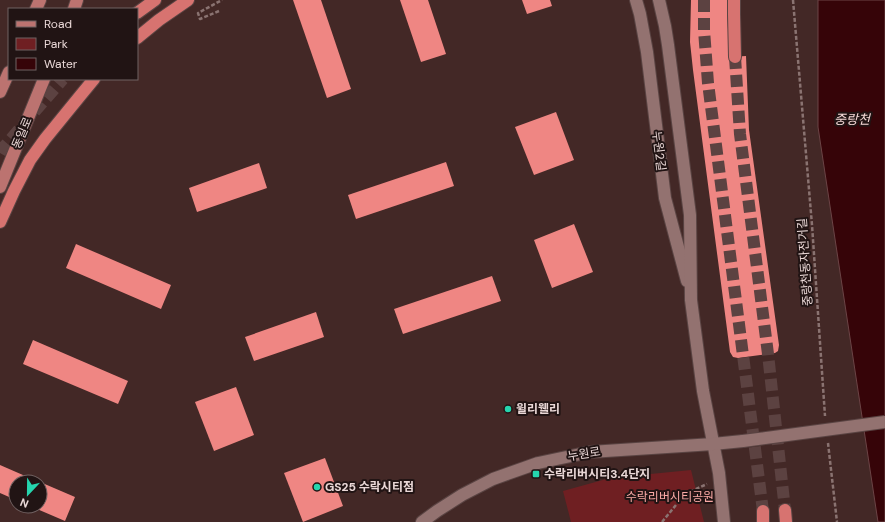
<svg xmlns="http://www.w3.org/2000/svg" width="885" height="522" font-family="'DM Sans','Noto Sans KR',sans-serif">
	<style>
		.green { fill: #6f1f22 }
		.water { fill: #360408; stroke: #6c4446 }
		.building { fill: #ef8683 }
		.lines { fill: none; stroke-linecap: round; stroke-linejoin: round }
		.highway-tunnel { stroke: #5c4241; stroke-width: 12; stroke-dasharray: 12 6; stroke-linecap: butt }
		.street-casing { stroke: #5a4443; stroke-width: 14 }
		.primary-casing { stroke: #5a4443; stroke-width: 14 }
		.highway-casing { stroke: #5a4443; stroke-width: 14 }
		.path { stroke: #8a7371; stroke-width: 2.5; stroke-dasharray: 4 2; stroke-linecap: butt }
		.street { stroke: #937270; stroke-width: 12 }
		.primary { stroke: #bc7370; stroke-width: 12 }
		.highway { stroke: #d77370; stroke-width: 12 }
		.street-bridge-casing { stroke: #5a4443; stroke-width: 14; stroke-linecap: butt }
		.street-bridge { stroke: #937270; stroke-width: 12 }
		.poi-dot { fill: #25d5ae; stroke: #211414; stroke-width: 1.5 }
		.labels { text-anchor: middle; stroke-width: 4; stroke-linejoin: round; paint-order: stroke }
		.street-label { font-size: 12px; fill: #ead8d7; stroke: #211414 }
		.poi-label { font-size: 12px; font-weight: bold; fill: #ead8d7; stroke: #211414; text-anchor: start }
		.park-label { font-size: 12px; fill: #f9a9a5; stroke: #211414 }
		.water-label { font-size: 13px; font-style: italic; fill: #f4d7d5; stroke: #211414 }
	</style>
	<rect width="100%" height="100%" fill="#432826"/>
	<polygon class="green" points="691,470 704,522 571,522 563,491 610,478"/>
	<polygon class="water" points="818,0 885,0 885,522 878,522 818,127"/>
	<g class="building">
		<polygon points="293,0 321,0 351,89 327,98"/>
		<polygon points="400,0 428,0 446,54 421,62"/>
		<polygon points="522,0 550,0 552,6 527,14"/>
		<polygon points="691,0 727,0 728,29 730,57 746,56 749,130 779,345 778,351 775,353 738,358 733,357 730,352 693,70 690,42"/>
		<polygon points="556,112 574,160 534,175 515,127"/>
		<polygon points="446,162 454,186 356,219 348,195"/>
		<polygon points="259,163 267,188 197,212 189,188"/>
		<polygon points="574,224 593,272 552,288 534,240"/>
		<polygon points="76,244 171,285 161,309 66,268"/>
		<polygon points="492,276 501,301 403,334 394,309"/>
		<polygon points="316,312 324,337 254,361 245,337"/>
		<polygon points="33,340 128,381 118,404 23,364"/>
		<polygon points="236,387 254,435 214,451 195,402"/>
		<polygon points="325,458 343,506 303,522 284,473"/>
		<polygon points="0,465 39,482 16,482 16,500 0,493"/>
		<polygon points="40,482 75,497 65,521 30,506 40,506"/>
	</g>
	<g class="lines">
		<g class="highway-tunnel">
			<polyline points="704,0 704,30 708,83 763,511"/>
			<polyline points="735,57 740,134 768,354 785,510"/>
			<polyline points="0,153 3,148 63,79"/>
		</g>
		<defs>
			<g id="street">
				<polyline points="636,0 640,14 647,52 665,198 687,281"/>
				<polyline points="659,0 665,26 668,45 690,215 691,300 703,391 719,473 724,522"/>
				<polyline points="422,522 437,511 462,495 493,479 538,463 590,452 713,444 743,441"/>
			</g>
			<g id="primary">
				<polyline points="36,9 40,0"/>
				<polyline points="74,9 77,0"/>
				<polyline points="0,92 9,72"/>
				<polyline points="0,187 44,79"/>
			</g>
			<g id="highway">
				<polyline points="734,0 734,14 735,57"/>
				<polyline points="137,13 155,0"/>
				<polyline points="137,38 159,20 188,0"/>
				<polyline points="0,222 14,191 30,160 45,139 80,96 94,79"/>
				<polyline points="785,510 786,522"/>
				<polyline points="763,511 763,522"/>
			</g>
		</defs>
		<use href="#street" class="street-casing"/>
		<use href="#primary" class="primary-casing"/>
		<use href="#highway" class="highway-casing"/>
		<g class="path">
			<polyline points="793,0 812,225 825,416"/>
			<polyline points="219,11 200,19 198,13 222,0"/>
			<polyline points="828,443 837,522"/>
			<polyline points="662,522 685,494 707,484"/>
		</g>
		<use href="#street" class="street"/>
		<use href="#primary" class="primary"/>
		<use href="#highway" class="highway"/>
		<defs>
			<polyline id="street-bridge" points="743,441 885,422"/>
		</defs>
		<use href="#street-bridge" class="street-bridge-casing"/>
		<use href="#street-bridge" class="street-bridge"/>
	</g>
	<g class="poi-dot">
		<circle cx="508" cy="409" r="4"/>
		<rect x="532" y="470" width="8" height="8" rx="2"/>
		<circle cx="317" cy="487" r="4"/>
	</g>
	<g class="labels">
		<g class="street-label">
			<text transform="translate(22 133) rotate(-67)" y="4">동일로</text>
			<text transform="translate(659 151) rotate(83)" y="4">누원2길</text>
			<text transform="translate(805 262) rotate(-94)" y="4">중랑천동자전거길</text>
			<text transform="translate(584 454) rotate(-9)" y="4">누원로</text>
		</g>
		<g class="poi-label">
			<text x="516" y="413">윌리웰리</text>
			<text x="544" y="478">수락리버시티3.4단지</text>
			<text x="325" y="491">GS25 수락시티점</text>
		</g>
		<g class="park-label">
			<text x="670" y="501">수락리버시티공원</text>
		</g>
		<g class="water-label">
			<text x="852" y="124">중랑천</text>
		</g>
	</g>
	<rect x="8" y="8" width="130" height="72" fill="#211414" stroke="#716262"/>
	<rect x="16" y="21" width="20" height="6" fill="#bc7370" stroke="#716262"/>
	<text x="44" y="28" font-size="12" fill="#ead8d7">Road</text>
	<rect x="16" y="38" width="20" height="12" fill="#6f1f22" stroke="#716262"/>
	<text x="44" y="48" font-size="12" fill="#ead8d7">Park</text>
	<rect x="16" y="58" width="20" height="12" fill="#360408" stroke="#716262"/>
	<text x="44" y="68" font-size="12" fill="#ead8d7">Water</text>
	<g transform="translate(28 494) rotate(202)"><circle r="19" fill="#211414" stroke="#716262"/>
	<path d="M0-3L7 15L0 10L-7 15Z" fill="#25d5ae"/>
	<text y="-6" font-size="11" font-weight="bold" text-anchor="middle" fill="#ead8d7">N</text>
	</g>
</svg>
